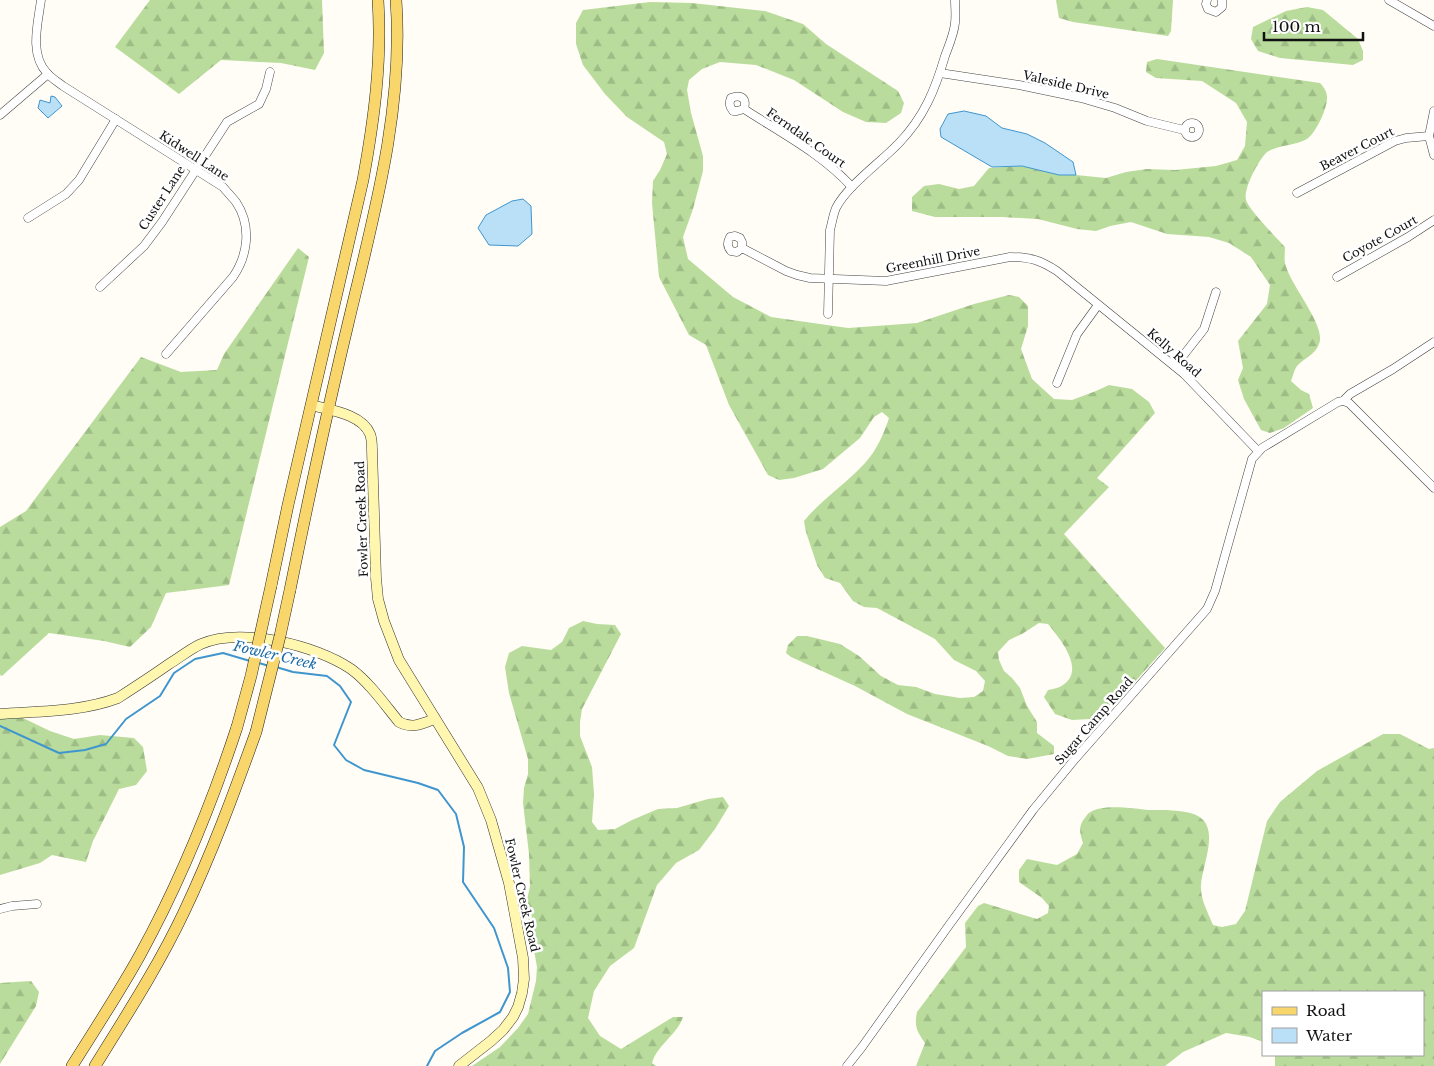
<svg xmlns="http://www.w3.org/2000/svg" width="1434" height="1066" font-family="'Libre Baskerville',serif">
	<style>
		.forest { fill: url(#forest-firs) }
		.water { fill: #b9e0f7; stroke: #3f96cf }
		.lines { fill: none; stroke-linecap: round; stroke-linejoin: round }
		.stream { stroke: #3f96cf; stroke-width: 2 }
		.street-casing { stroke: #444; stroke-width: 9 }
		.secondary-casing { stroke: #333; stroke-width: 11 }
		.primary-casing { stroke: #222; stroke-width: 12 }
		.street { stroke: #fff; stroke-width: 8 }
		.secondary { stroke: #fff6b0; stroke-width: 10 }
		.primary { stroke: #f9d66b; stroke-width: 11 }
		.primary-bridge-casing { stroke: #222; stroke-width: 12; stroke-linecap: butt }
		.primary-bridge { stroke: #f9d66b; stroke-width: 11 }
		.labels { text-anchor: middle; stroke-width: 5; stroke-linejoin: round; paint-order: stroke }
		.street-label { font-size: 12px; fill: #111; stroke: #fff }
		.water-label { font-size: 14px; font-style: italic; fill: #1768a6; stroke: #fff }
	</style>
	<defs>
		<pattern id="forest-firs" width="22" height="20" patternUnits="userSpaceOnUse" patternTransform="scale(1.25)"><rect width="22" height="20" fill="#b9dc9c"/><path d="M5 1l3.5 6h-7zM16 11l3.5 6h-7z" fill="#9ebc85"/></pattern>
	</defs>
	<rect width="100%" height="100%" fill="#fffdf5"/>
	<g class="forest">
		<polygon points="150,0 322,0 324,53 315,70 281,63 221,60 179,94 115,47"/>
		<polygon points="1056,0 1173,0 1171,31 1168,36 1073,22 1059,18"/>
		<path d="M 650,2 L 692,3 L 765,11 L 803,24 L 826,44 L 898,91 L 904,103 L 901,113 L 886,123 L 866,122 L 843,112 L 794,80 L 756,65 L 720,62 L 702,69 L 689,80 L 687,90 L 691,113 L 703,156 L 703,171 L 693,209 L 683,237 L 688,259 L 733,297 L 771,317 L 848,328 L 917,323 L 974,304 L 1009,295 L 1019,297 L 1028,306 L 1028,326 L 1021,349 L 1032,379 L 1054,399 L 1072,400 L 1096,391 L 1109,385 L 1132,389 L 1149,402 L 1155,413 L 1097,478 L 1109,487 L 1064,534 L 1165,648 L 1123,695 L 1101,717 L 1090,719 L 1072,720 L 1055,714 L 1044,697 L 1048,690 C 1053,689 1059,688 1063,685 C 1086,669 1060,639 1048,624 L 1039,623 L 1022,634 L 1009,640 L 998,652 L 999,660 L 1004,671 L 1012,678 L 1020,688 L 1027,706 L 1037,722 L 1037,733 L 1054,746 L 1054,754 L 1027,759 L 1008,756 L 988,746 L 907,714 L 855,686 L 791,657 L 786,653 L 788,645 L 797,636 L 807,636 L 840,644 L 859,656 L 881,676 L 898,685 L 916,687 L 935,694 L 960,698 L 974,697 L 983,691 L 985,681 L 976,671 L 954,660 L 935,639 L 877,608 L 864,607 L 853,601 L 840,583 L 825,578 L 817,565 L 806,532 L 804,521 C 822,499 846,484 865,463 C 876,451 884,434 889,418 L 882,412 L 874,417 L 860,438 L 823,469 L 794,478 L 779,480 L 768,475 L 729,405 L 706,345 L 689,335 L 659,277 L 652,203 L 653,181 L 660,170 L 667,154 L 664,142 L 627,117 L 605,94 L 583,65 L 576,44 L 576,23 L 583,10 Z"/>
		<polygon points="1307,7 1323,10 1358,39 1363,51 1363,60 1353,65 1280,58 1258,51 1251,39 1253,27 1286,11"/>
		<path d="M 1157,59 L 1320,83 C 1322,85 1325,89 1326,92 C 1331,103 1316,133 1307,139 C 1297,145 1275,146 1267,152 C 1259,159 1243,189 1246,200 C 1249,210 1277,238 1285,247 C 1285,252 1284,258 1285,263 C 1289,284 1327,326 1319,344 C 1315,355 1304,358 1297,366 C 1294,370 1293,376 1291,381 L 1301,390 L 1309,394 L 1313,408 L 1284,428 L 1270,433 L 1261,430 L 1244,399 L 1238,380 L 1243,368 L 1238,341 L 1267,304 L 1270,285 L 1251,257 L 1229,243 L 1209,237 L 1167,234 L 1131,222 L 1110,226 L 1096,231 L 1077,229 L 1038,219 L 1002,217 L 935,217 L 912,211 L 912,197 L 924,186 L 939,184 L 959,189 L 974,186 L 989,168 L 1022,166 L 1059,175 L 1076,175 L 1106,178 L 1126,172 L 1147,169 L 1175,170 L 1216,166 L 1237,160 L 1245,146 L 1247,122 L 1236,103 L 1202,81 L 1156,78 L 1146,72 L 1147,62 Z"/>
		<polygon points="298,248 309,257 229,585 166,593 151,627 130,647 104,641 49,633 2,676 0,675 0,527 26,511 141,357 181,372 217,370 224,354"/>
		<path d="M 583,621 L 597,624 L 615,625 L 621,634 L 582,709 L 580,722 L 580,736 L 592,767 L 594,794 L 592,822 L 598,830 L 615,829 L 632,820 L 658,809 L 677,808 L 708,799 L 723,797 L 729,806 L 715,829 L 699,850 L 676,863 L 657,885 L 634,948 L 610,966 L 594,991 L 588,1018 L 600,1036 L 621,1049 L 673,1017 L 683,1017 C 677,1035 657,1045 652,1063 L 656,1066 L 472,1066 L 500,1047 L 518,1028 L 528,1014 L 536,981 L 537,967 L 526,905 L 530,886 L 529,854 L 523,803 L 524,788 L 528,774 L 528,759 L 509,693 L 505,667 L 509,653 L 522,646 L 551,650 L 562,642 L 569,628 Z"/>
		<polygon points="23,718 50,731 74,739 100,735 134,738 143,747 147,771 136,785 119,789 93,841 86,862 52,855 40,863 0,875 0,719"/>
		<path d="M 1383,734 L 1400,734 L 1429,749 L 1434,748 L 1434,1066 L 1275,1066 L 1275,1055 L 1423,1055 L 1423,992 L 1263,992 L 1263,1042 L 1250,1037 L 1226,1033 L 1183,1052 L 1165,1066 L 916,1066 L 925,1043 C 917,1031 914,1027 917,1012 L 966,947 L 965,923 L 978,906 L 984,903 L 1037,919 L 1048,913 L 1049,906 L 1042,898 L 1019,882 L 1019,870 L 1027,859 L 1057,865 L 1077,854 L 1083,843 C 1080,834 1078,827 1084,819 C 1086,817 1087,814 1089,813 C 1102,803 1134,809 1149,810 C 1163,810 1192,809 1202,819 C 1218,833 1202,867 1201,885 C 1200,899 1208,912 1213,925 L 1222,927 L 1236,924 L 1245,911 L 1267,821 L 1280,802 L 1317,771 Z"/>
		<polygon points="31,981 39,992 36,1006 0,1064 0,983"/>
	</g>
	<g class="water">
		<polygon points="51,96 55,97 62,106 48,118 38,108 40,100 50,103"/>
		<polygon points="964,111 986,116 1002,128 1027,134 1045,143 1073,162 1076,175 1059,175 1022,166 992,167 941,137 940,129 948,114"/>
		<polygon points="523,199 531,206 532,234 518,246 489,245 478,228 486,215 512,201"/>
	</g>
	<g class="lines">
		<g class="stream">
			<polyline points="259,663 269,666"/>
			<polyline points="276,667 293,672 327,676 340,686 351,702 334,745 346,760 364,770 418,783 438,790 456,814 464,847 463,882 494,928 508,968 510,992 500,1012 462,1033 435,1051 427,1066"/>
			<polyline points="0,726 59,753 85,750 106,744 126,719 160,696 174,673 195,659 223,653 250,661"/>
		</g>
		<defs>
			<g id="street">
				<path d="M 41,0 C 38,23 29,54 47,73 C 51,78 58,82 63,86 L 223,187 C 227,192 232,197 236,202 C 252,226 248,255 233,277 L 166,354"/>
				<polyline points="1207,0 1206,4 1208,9 1216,12 1222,7 1222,0"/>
				<polyline points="1389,0 1434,26"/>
				<polyline points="940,73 1019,85 1081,98 1115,108 1147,121 1184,130"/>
				<path d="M 744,109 L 737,111 L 733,111 C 729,106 729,103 731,98 C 741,94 747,98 744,109 C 781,133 822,154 852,187"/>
				<polyline points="1434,111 1429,136 1434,155"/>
				<polyline points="0,115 48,74"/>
				<circle cx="1192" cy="130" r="7"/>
				<polyline points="1297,193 1395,141 1406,138 1429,136"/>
				<polyline points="28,218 66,194 79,180 116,119"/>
				<path d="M 742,248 L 737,252 L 731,251 C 727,246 727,243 730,237 L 735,236 L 740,238 L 742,242 L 742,248 L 786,271 L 797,275 L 810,278 L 886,281 L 1010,257 C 1030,257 1040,260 1057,271 L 1184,374 L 1258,451"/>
				<polyline points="1337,277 1408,237 1434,220"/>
				<polyline points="100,287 144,246 162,222 227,122 259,104 266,89 270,72"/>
				<path d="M 828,314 L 830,230 C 832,223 833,215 836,208 C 847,186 882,161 899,143 C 924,117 935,90 945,56 C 949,45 954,34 955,23 C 956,15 955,8 955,0"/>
				<polyline points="1175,366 1204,329 1216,292"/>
				<polyline points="1057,383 1077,334 1098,305"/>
				<polyline points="1343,401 1349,403 1434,488"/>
				<polyline points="0,909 12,906 37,904"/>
				<polyline points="847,1066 862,1047 947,928 1033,810 1075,759 1207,609 1215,591 1252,459 1262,448 1338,402 1343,401 1350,394 1393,369 1434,342"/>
			</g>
			<g id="secondary">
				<path d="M 311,405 C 330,410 362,414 370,434 C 372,439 372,445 372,450 L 376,578 L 378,599 L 384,621 L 399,660 L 478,788 L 491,820 L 509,883 L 523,958 L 524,979 L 522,993 L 518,1007 L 513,1017 L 503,1030 L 491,1041 L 459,1066"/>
				<path d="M 0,714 C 39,711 81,712 118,698 C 135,687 152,676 169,664 C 179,658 190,649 201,644 C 241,627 316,645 351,669 C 369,682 385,705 399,722 C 412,729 422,724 434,719"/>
			</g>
			<g id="primary">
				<path d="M 271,586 L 288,505 L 363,180 C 374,120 382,61 378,0"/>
				<path d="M 290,590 C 308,501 327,412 348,324 C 373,218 404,110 396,0"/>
				<path d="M 72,1066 C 95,1029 119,993 140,955 C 180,882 211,806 237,727"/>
				<path d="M 95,1066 C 126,1016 159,965 184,912 C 212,853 234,793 256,732"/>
			</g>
		</defs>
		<use href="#street" class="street-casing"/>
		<use href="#secondary" class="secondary-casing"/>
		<use href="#primary" class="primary-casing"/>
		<use href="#street" class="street"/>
		<use href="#secondary" class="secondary"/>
		<use href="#primary" class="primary"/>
		<defs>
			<g id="primary-bridge">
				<polyline points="237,727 251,676 271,586"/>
				<polyline points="256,732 280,636 290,590"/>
			</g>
		</defs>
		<use href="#primary-bridge" class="primary-bridge-casing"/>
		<use href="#primary-bridge" class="primary-bridge"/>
	</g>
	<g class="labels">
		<g class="street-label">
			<text transform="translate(1066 85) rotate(13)" y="4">Valeside Drive</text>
			<text transform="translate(806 138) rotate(35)" y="4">Ferndale Court</text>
			<text transform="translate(1357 149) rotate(-27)" y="4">Beaver Court</text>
			<text transform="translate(194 156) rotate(33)" y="4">Kidwell Lane</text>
			<text transform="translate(162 198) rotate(-57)" y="4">Custer Lane</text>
			<text transform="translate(1380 239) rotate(-29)" y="4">Coyote Court</text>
			<text transform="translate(933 260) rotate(-11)" y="4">Greenhill Drive</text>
			<text transform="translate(1174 353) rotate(41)" y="4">Kelly Road</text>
			<text transform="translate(362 519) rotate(-92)" y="4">Fowler Creek Road</text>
			<text transform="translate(1094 721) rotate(-49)" y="4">Sugar Camp Road</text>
			<text transform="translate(522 895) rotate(77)" y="4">Fowler Creek Road</text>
		</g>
		<g class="water-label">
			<text transform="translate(275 655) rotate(13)" y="5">Fowler Creek</text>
		</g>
	</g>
	<rect x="1262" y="991" width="162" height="65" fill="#ffffff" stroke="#a0a0a0"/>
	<rect x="1272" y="1007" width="25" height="8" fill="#f9d66b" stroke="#a0a0a0"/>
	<text x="1306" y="1016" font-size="15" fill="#111111">Road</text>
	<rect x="1272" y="1028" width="25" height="15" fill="#b9e0f7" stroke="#a0a0a0"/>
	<text x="1306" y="1041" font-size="15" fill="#111111">Water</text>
	<path d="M1264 32v8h99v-8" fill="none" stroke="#111111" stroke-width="2.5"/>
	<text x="1272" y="32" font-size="15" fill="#111111" stroke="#ffffff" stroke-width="4" paint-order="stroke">100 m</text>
</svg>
